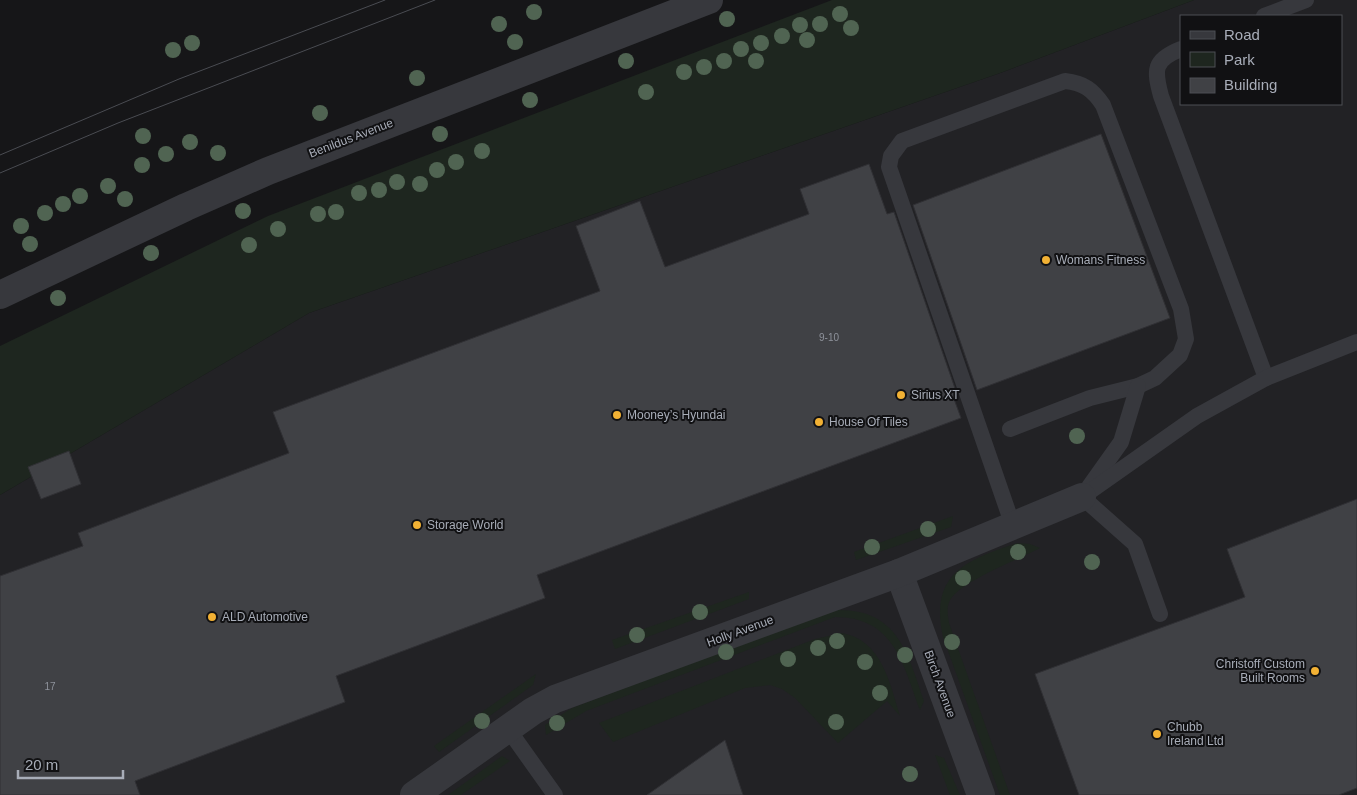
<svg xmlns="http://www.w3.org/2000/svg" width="1357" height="795" font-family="Arial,sans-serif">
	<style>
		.built { fill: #222225; fill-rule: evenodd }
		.green { fill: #1e261f }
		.building { fill: #404145; stroke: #303034 }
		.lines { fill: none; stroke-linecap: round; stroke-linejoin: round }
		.service { stroke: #37383d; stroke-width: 16 }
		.minor { stroke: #37383d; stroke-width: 28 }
		.tertiary { stroke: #37383d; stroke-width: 28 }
		.tram { stroke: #4a4c52; stroke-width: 1 }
		.tree { fill: #506452 }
		.poi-dot { fill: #f2b134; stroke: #111113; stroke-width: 2 }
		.labels { text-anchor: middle; stroke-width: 4; stroke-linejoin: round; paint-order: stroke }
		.number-label { font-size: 10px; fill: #8e929b }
		.street-label { font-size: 12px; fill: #a8adb8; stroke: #111113 }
		.poi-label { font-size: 12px; fill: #a8adb8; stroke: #111113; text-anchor: start }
	</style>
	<rect width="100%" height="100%" fill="#161618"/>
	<path class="built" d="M 1194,0 L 1357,0 L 1357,795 L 0,795 L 0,495 L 309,313 L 1003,72 ZM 1181,16 L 1341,16 L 1341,104 L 1181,104 Z"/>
	<g class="green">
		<polygon points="832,0 1194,0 1003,72 309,313 0,495 0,346 268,216"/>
		<polygon points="953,516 951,527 856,560 854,552"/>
		<path d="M 1017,543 L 1030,544 L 1040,548 C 1019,559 961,581 950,600 C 946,608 948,615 949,623 L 1010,795 L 1000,795 L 943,637 C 929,574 966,560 1017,543 Z"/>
		<polygon points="749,592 749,599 615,649 612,640"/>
		<path d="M 839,610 C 898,610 908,654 924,701 L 920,710 C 903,664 894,617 835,617 L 586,711 L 546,735 L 545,725 L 572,708 L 828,611 Z"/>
		<path d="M 842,633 C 882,640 890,684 900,716 L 887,701 L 838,743 L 795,698 L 782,689 L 770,685 L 745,688 L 613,742 L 599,723 L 815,639 Z"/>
		<polygon points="536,674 533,685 439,752 434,746"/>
		<polygon points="935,755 944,758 960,795 950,795"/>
		<polygon points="502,756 510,761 461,795 448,795"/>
	</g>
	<g class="building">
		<polygon points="1101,134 1170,318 977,390 913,205"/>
		<polygon points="869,164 887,214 894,212 958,397 954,399 961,418 537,575 545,598 336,676 345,702 135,781 140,795 0,795 0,576 83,546 78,533 289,453 273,412 600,291 576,226 640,201 665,267 809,214 800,189"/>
		<polygon points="69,451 81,484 41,499 28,467"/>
		<polygon points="1357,499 1357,788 1339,795 1079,795 1035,674 1245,597 1227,549"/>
		<polygon points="725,740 743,795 647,795"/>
	</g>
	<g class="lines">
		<g class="service">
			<polyline points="1264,16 1306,0"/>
			<path d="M 1181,49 C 1153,60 1154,70 1161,96 L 1266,378"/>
			<path d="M 1010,429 L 1090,398 L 1138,386 L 1155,378 L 1180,355 L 1186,339 L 1181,309 L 1103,105 C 1093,90 1084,83 1065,81 L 902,141 L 891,156 L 889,167 L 1013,526"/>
			<polyline points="1089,487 1121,442 1138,386"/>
			<polyline points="1082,497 1197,416 1266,378 1357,342"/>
			<polyline points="1082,497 1135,544 1160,614"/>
			<polyline points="508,729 555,795"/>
		</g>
		<g class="minor">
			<polyline points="899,573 981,795"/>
			<polyline points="414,795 533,711 555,699 899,573 1082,497"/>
		</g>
		<polyline class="tertiary" points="0,295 186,207 268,171 709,0"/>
		<g class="tram">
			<polyline points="0,155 179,79 385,0"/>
			<polyline points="0,173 118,123 435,0"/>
		</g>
	</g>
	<g class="tree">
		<circle cx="534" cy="12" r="8"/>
		<circle cx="840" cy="14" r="8"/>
		<circle cx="727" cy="19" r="8"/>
		<circle cx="499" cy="24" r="8"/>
		<circle cx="820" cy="24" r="8"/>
		<circle cx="800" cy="25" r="8"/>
		<circle cx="851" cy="28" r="8"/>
		<circle cx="782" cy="36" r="8"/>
		<circle cx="807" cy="40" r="8"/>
		<circle cx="515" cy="42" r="8"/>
		<circle cx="192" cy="43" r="8"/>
		<circle cx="761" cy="43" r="8"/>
		<circle cx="741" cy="49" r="8"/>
		<circle cx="173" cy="50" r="8"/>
		<circle cx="626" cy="61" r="8"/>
		<circle cx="724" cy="61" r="8"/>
		<circle cx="756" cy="61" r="8"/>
		<circle cx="704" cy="67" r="8"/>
		<circle cx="684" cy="72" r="8"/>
		<circle cx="417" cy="78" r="8"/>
		<circle cx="646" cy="92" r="8"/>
		<circle cx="530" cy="100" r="8"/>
		<circle cx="320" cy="113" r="8"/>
		<circle cx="440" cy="134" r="8"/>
		<circle cx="143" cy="136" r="8"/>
		<circle cx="190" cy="142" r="8"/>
		<circle cx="482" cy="151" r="8"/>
		<circle cx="218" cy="153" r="8"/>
		<circle cx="166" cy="154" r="8"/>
		<circle cx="456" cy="162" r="8"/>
		<circle cx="142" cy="165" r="8"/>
		<circle cx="437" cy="170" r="8"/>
		<circle cx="397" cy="182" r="8"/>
		<circle cx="420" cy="184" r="8"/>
		<circle cx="108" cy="186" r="8"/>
		<circle cx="379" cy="190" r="8"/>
		<circle cx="359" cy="193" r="8"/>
		<circle cx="80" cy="196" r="8"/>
		<circle cx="125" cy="199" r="8"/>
		<circle cx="63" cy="204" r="8"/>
		<circle cx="243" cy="211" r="8"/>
		<circle cx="336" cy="212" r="8"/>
		<circle cx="45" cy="213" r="8"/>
		<circle cx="318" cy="214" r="8"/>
		<circle cx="21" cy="226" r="8"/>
		<circle cx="278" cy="229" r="8"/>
		<circle cx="30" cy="244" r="8"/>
		<circle cx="249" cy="245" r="8"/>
		<circle cx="151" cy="253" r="8"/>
		<circle cx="58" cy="298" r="8"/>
		<circle cx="1077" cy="436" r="8"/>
		<circle cx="928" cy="529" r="8"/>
		<circle cx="872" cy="547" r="8"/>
		<circle cx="1018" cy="552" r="8"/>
		<circle cx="1092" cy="562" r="8"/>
		<circle cx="963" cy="578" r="8"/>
		<circle cx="700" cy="612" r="8"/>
		<circle cx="637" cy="635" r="8"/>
		<circle cx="837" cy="641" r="8"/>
		<circle cx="952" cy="642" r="8"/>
		<circle cx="818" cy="648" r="8"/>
		<circle cx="726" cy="652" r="8"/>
		<circle cx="905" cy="655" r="8"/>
		<circle cx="788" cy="659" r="8"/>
		<circle cx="865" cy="662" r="8"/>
		<circle cx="880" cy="693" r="8"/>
		<circle cx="482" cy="721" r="8"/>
		<circle cx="836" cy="722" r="8"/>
		<circle cx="557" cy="723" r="8"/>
		<circle cx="910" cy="774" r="8"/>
	</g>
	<g class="poi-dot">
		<circle cx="1046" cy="260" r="5"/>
		<circle cx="901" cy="395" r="5"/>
		<circle cx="617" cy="415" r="5"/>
		<circle cx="819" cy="422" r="5"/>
		<circle cx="417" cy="525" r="5"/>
		<circle cx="212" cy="617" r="5"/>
		<circle cx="1315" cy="671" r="5"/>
		<circle cx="1157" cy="734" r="5"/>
	</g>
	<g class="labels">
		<g class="number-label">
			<text x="829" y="341">9-10</text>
			<text x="50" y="690">17</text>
		</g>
		<g class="street-label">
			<text transform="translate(351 138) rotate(-21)" y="4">Benildus Avenue</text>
			<text transform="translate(740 631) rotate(-20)" y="4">Holly Avenue</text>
			<text transform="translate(940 684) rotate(70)" y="4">Birch Avenue</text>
		</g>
		<g class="poi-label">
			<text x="1056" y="264">Womans Fitness</text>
			<text x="911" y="399">Sirius XT</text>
			<text x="627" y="419">Mooney’s Hyundai</text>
			<text x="829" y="426">House Of Tiles</text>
			<text x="427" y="529">Storage World</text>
			<text x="222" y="621">ALD Automotive</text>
			<text x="1305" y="668" text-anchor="end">Christoff Custom<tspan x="1305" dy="14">Built Rooms</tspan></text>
			<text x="1167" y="731">Chubb<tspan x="1167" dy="14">Ireland Ltd</tspan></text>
		</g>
	</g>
	<rect x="1180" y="15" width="162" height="90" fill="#111113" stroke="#4d4f55"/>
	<rect x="1190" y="31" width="25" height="8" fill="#37383d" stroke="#4d4f55"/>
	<text x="1224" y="40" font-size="15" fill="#a8adb8">Road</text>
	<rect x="1190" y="52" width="25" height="15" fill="#1e261f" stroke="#4d4f55"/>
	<text x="1224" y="65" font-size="15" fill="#a8adb8">Park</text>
	<rect x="1190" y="78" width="25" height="15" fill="#404145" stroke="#4d4f55"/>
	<text x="1224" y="90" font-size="15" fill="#a8adb8">Building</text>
	<path d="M18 770v8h105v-8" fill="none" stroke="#a8adb8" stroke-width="2.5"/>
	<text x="25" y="770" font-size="15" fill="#a8adb8" stroke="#111113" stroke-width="4" paint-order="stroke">20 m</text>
</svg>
